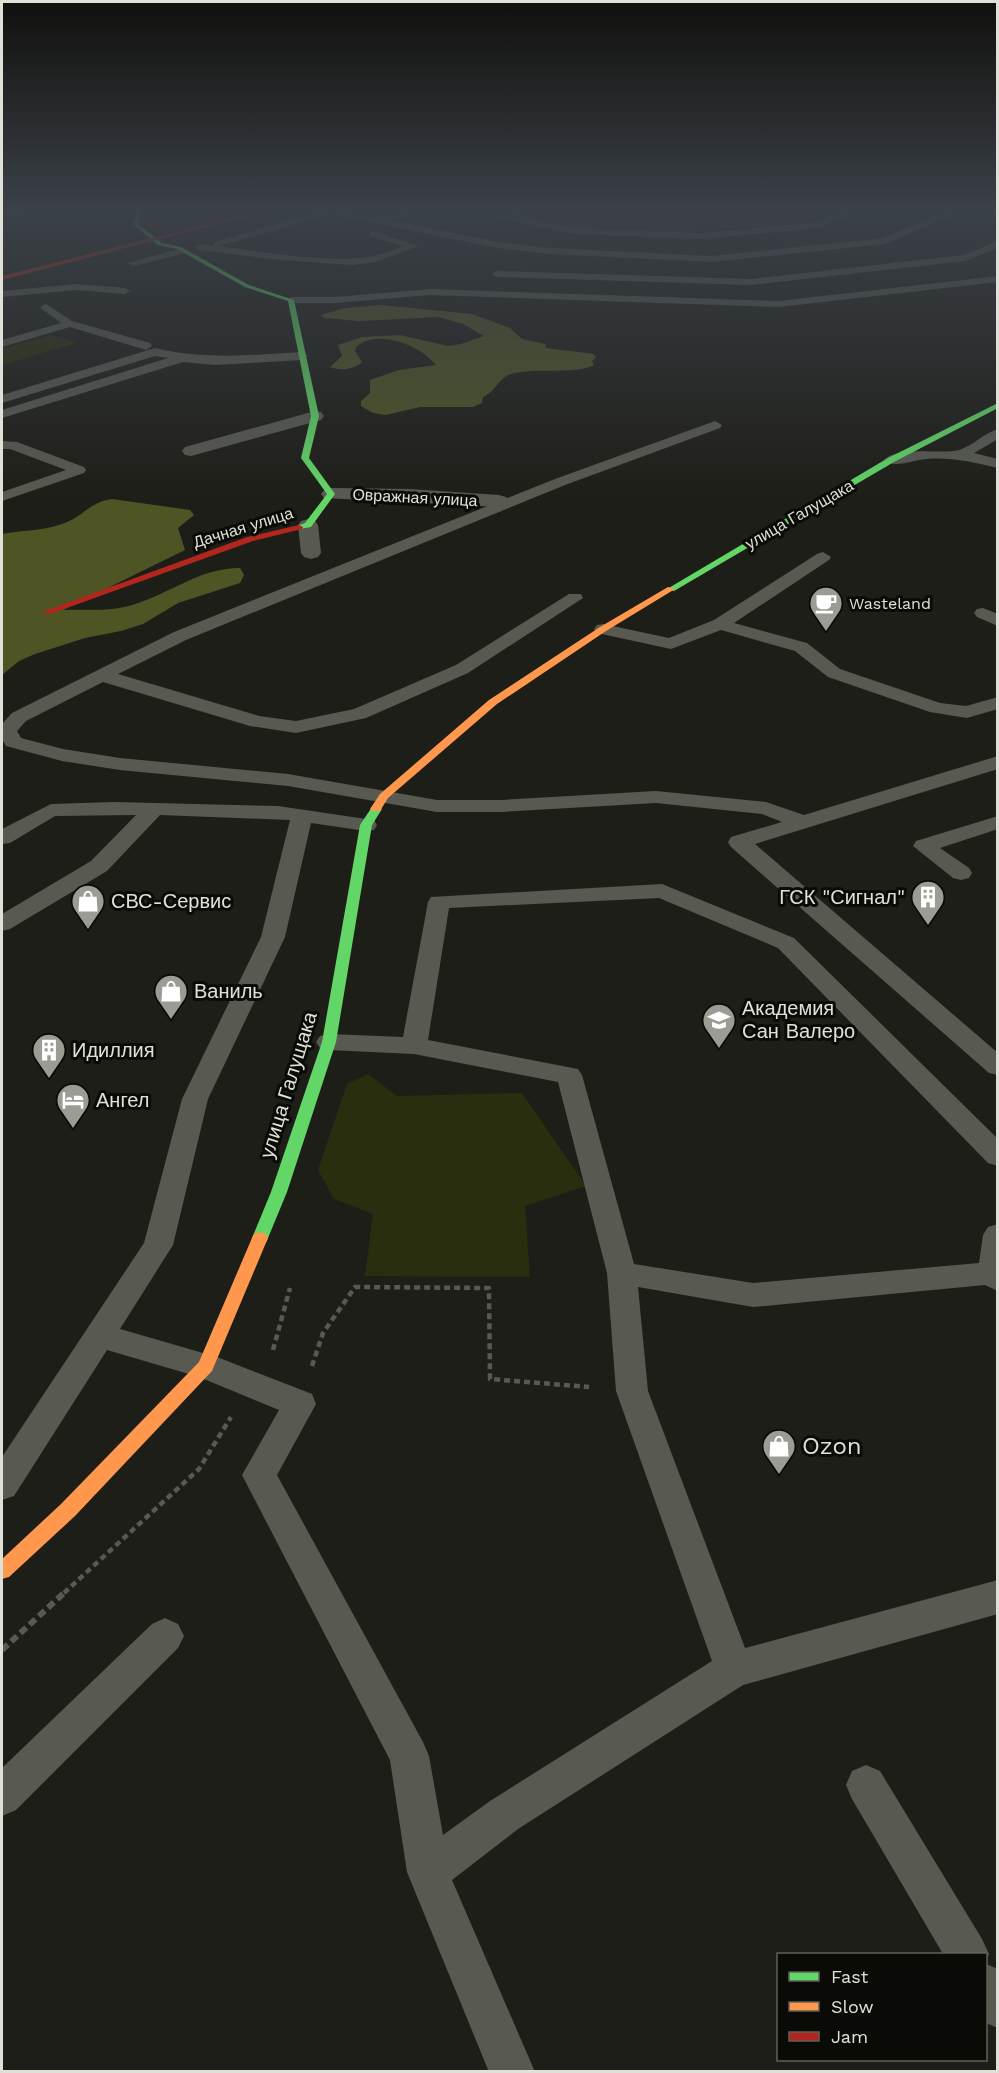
<svg xmlns="http://www.w3.org/2000/svg" width="999" height="2073" font-family="'Work Sans',sans-serif">
	<style>
		.green { fill: #292e0e }
		.forest { fill: #4e5424 }
		.lines { fill: none; stroke-linecap: round; stroke-linejoin: round }
		.path-far1 { stroke: #575952; stroke-width: 4.5; stroke-dasharray: 6 4; stroke-linecap: butt }
		.path { stroke: #575952; stroke-width: 6; stroke-dasharray: 8 4.5; stroke-linecap: butt }
		.lane { fill: #585a51; fill-rule: evenodd }
		.street { fill: #585a51; fill-rule: evenodd }
		.fast { fill: #63d668; fill-rule: evenodd }
		.slow { fill: #ff974d; fill-rule: evenodd }
		.jam { fill: #b3261e; fill-rule: evenodd }
		.labels { text-anchor: middle; stroke-width: 6; stroke-linejoin: round; paint-order: stroke }
		.far-street-label { font-size: 16px; fill: #dfe1d7; stroke: #0a0b06 }
		.far-poi-label { font-size: 16px; fill: #dfe1d7; stroke: #0a0b06; text-anchor: start }
		.poi-label { font-size: 20px; fill: #dfe1d7; stroke: #0a0b06; text-anchor: start }
		.street-label { font-size: 20px; fill: #dfe1d7; stroke: #0a0b06 }
		.near-poi-label { font-size: 24px; fill: #dfe1d7; stroke: #0a0b06; text-anchor: start }
	</style>
	<rect width="100%" height="100%" fill="#1e1e18"/>
	<g class="green">
		<polygon points="555,207 692,207 736,214 761,207 842,207 805,221 693,232 584,228 524,217"/>
		<polygon points="50,335 77,343 2,365 2,349"/>
		<polygon points="368,1074 397,1096 522,1093 586,1186 525,1206 530,1277 365,1276 373,1214 334,1199 318,1170 347,1084"/>
	</g>
	<g class="forest">
		<path d="M 381,305 L 472,314 L 510,328 L 522,339 L 545,344 L 546,348 L 594,354 L 596,358 L 592,361 L 594,365 C 576,375 535,367 511,374 C 499,378 495,392 483,397 L 482,403 L 473,407 L 420,407 L 386,415 L 373,413 L 361,406 L 361,401 L 370,393 L 370,380 L 399,370 L 436,365 C 420,345 378,328 356,347 L 355,351 L 362,362 C 353,370 341,371 330,367 L 342,356 L 338,345 L 362,337 L 400,335 L 448,346 L 461,344 L 484,336 L 463,324 L 439,317 L 359,321 L 325,318 L 321,315 L 345,308 Z"/>
		<path d="M 112,499 L 190,510 L 194,515 L 178,528 L 185,550 L 63,610 C 87,609 109,612 132,605 C 170,594 199,568 240,568 L 244,575 L 240,583 L 178,603 L 143,624 L 121,631 L 85,638 L 35,654 L 19,661 L 2,675 L 2,534 C 21,530 43,531 62,524 C 84,517 87,503 112,499 Z"/>
	</g>
	<g class="lines">
		<g class="path-far1">
			<polyline points="273,1350 290,1288"/>
			<polyline points="312,1366 323,1333 355,1287 489,1288 490,1379 589,1387"/>
			<polyline points="64,1593 199,1469 231,1417"/>
		</g>
		<polyline class="path" points="2,1650 65,1592"/>
		<g class="lane">
			<polygon points="49,207 89,207 85,210 2,217 2,211"/>
			<path d="M 313,207 C 335,207 355,216 377,217 C 395,218 417,207 437,207 L 391,220 L 498,242 L 550,248 L 712,256 L 883,238 L 957,207 L 970,207 L 885,244 L 712,262 L 550,254 L 498,248 L 331,214 L 219,246 C 262,252 326,263 368,257 C 379,256 392,250 403,246 L 370,236 L 370,232 L 373,231 L 418,246 L 376,262 L 353,265 L 280,260 L 200,250 L 195,247 L 200,244 L 213,246 L 214,242 L 318,212 L 313,211 Z"/>
			<polygon points="528,207 542,207 516,217 575,228 702,233 816,222 853,207 866,207 818,228 702,239 575,234 499,218"/>
			<polygon points="998,241 998,248 965,261 751,285 497,277 492,274 497,271 751,279 963,255"/>
			<polygon points="182,248 187,251 186,253 133,266 128,263"/>
			<polygon points="998,276 998,282 779,307 430,295 335,303 291,303 286,300 291,297 335,297 430,289 779,301"/>
			<polygon points="76,284 125,288 130,291 125,294 76,290 2,297 2,291"/>
			<polygon points="46,304 72,321 150,343 152,346 146,350 70,327 2,347 2,340 61,323 42,309 40,307"/>
			<path d="M 155,348 C 206,360 251,355 302,352 L 308,356 L 302,360 L 215,365 L 183,362 L 2,418 L 2,410 L 168,358 L 155,356 L 2,403 L 2,395 Z"/>
			<polygon points="715,421 722,425 720,428 565,485 186,640 118,674 259,716 296,721 354,709 456,665 569,594 581,594 583,598 468,673 366,718 296,733 250,726 103,682 26,721 17,731 21,738 63,749 120,758 288,774 437,800 501,800 656,791 766,802 804,815 998,756 998,769 755,844 998,1053 998,1075 989,1073 731,847 728,842 731,837 782,822 762,814 656,803 501,812 437,812 288,786 120,770 62,761 6,746 2,739 2,724 12,713 174,632 555,479"/>
			<path d="M 998,429 L 998,439 L 974,453 L 998,459 L 998,468 C 971,462 953,457 926,459 C 914,460 893,469 884,460 C 898,445 941,455 959,450 C 973,446 984,433 998,429 Z"/>
			<polygon points="2,441 17,442 84,467 86,470 84,473 2,501 2,492 66,470 10,449 2,449"/>
			<polygon points="823,552 831,557 829,560 734,623 807,643 840,669 940,703 966,706 998,697 998,709 967,718 930,712 828,677 795,651 721,630 671,649 597,633 594,629 597,625 603,624 669,638 714,620 817,554"/>
			<polygon points="983,608 998,614 998,626 977,617 974,613 977,609"/>
			<polygon points="114,802 278,806 366,819 374,820 377,825 374,830 366,831 311,823 285,937 208,1099 173,1245 120,1329 217,1357 312,1394 316,1404 277,1475 423,1742 429,1756 443,1835 490,1801 712,1661 616,1391 607,1273 558,1082 414,1054 329,1050 320,1048 316,1042 320,1036 329,1034 403,1037 428,902 431,897 662,884 794,938 998,1139 998,1166 988,1163 778,948 659,898 449,908 428,1040 578,1069 582,1075 634,1264 753,1283 979,1263 983,1235 988,1227 998,1224 998,1291 985,1285 753,1307 638,1287 648,1391 745,1648 998,1580 998,1614 743,1685 518,1829 452,1880 535,2072 489,2072 407,1872 390,1760 242,1475 279,1410 199,1377 107,1350 14,1496 2,1500 2,1457 144,1243 182,1099 261,937 290,820 160,815 107,871 10,929 2,931 2,914 91,861 136,815 55,816 10,843 2,844 2,829 51,804"/>
			<polygon points="998,816 998,829 940,848 969,868 972,873 969,878 961,880 953,878 913,846 916,841"/>
			<polygon points="165,1618 178,1624 184,1636 178,1648 16,1810 2,1816 2,1768 152,1624"/>
			<polygon points="866,1765 880,1771 982,1939 989,1954 986,1962 986,1954 943,1954 852,1799 846,1785 852,1771"/>
			<polygon points="986,1964 998,1969 998,2028 986,2023"/>
		</g>
		<g class="street">
			<polygon points="315,411 321,412 324,416 321,420 191,456 185,455 182,451 185,447"/>
			<polygon points="331,488 409,489 499,495 506,497 509,501 506,505 499,507 324,498 321,494 324,490"/>
			<polygon points="308,519 315,521 318,525 321,553 318,557 311,559 304,557 301,553 298,525 301,521"/>
		</g>
		<g class="fast">
			<polygon points="138,207 142,207 138,224 162,243 181,247 249,285 294,300 319,416 309,458 335,494 311,527 299,529 295,527 305,523 327,494 301,458 311,416 288,301 245,287 177,249 158,245 133,224"/>
			<polygon points="998,403 998,408 894,462 674,591 667,589 888,458"/>
			<polygon points="376,806 382,809 372,825 336,1042 287,1192 268,1238 266,1242 260,1244 254,1242 252,1238 271,1192 322,1042 360,825 372,807"/>
		</g>
		<g class="slow">
			<polygon points="668,587 675,589 606,631 497,704 388,798 380,811 372,811 370,809 380,794 489,700 600,627"/>
			<polygon points="260,1232 266,1234 268,1238 212,1371 75,1516 9,1577 2,1579 2,1559 61,1504 199,1362 252,1238 254,1234"/>
		</g>
		<g class="jam">
			<polygon points="275,207 284,207 2,280 2,276"/>
			<polygon points="299,525 303,527 302,529 253,541 50,614 42,612 247,537"/>
		</g>
	</g>
	<linearGradient id="sky" x2="0" y2="1"><stop stop-color="#10100d"/><stop offset="0.42" stop-color="#3b4148"/><stop offset="1" stop-color="#3b4148" stop-opacity="0"/></linearGradient>
	<rect width="999" height="498" fill="url(#sky)"/>
	<defs>
		<symbol id="cafe-pin" viewBox="-11 -11 22 30"><path d="M0 17L-7.5 6A9.5 9.5 0 1 1 7.5 6Z" fill="#9b9d94" stroke="#0a0b06"/><path d="M-5.5-4.5H6V0H3Q3 3.5 0 3.5H-2.5Q-5.5 3.5-5.5 0ZM3-3.2v2h1.7v-2ZM-6 4.5H4V6H-6Z" fill="#fff"/></symbol>
		<symbol id="building-pin" viewBox="-11 -11 22 30"><path d="M0 17L-7.5 6A9.5 9.5 0 1 1 7.5 6Z" fill="#9b9d94" stroke="#0a0b06"/><path d="M-4-6H4V6H1V3H-1V6H-4ZM-2.5-4.3h1.7v1.8h-1.7ZM.8-4.3h1.7v1.8H.8ZM-2.5-1h1.7V.8h-1.7ZM.8-1h1.7V.8H.8Z" fill="#fff"/></symbol>
		<symbol id="shop-pin" viewBox="-11 -11 22 30"><path d="M0 17L-7.5 6A9.5 9.5 0 1 1 7.5 6Z" fill="#9b9d94" stroke="#0a0b06"/><path d="M-5-2.5h2.3a2.7 3.5 0 0 1 5.4 0H5L5.5 6h-11ZM-1.5-2.5h3a1.5 2.3 0 0 0-3 0Z" fill="#fff"/></symbol>
		<symbol id="university-pin" viewBox="-11 -11 22 30"><path d="M0 17L-7.5 6A9.5 9.5 0 1 1 7.5 6Z" fill="#9b9d94" stroke="#0a0b06"/><path d="M0-5L7-2L0 1L-7-2ZM-4 1L0 2.5L4 1V4Q0 6-4 4Z" fill="#fff"/></symbol>
		<symbol id="hotel-pin" viewBox="-11 -11 22 30"><path d="M0 17L-7.5 6A9.5 9.5 0 1 1 7.5 6Z" fill="#9b9d94" stroke="#0a0b06"/><path d="M-6-4.5h1.5V1H6V5H4.5V3h-9V5H-6ZM-4 0a1.8 1.8 0 1 1 3.6 0ZM.5 0V-2.5h3Q6-2.5 6 0Z" fill="#fff"/></symbol>
	</defs>
	<g fill-rule="evenodd">
		<use href="#cafe-pin" x="807" y="584" width="38" height="52"/>
		<use href="#building-pin" x="909" y="878" width="38" height="52"/>
		<use href="#shop-pin" x="69" y="882" width="38" height="52"/>
		<use href="#shop-pin" x="152" y="972" width="38" height="52"/>
		<use href="#university-pin" x="700" y="1001" width="38" height="52"/>
		<use href="#building-pin" x="30" y="1031" width="38" height="52"/>
		<use href="#hotel-pin" x="54" y="1081" width="38" height="52"/>
		<use href="#shop-pin" x="760" y="1427" width="38" height="52"/>
	</g>
	<g class="labels">
		<g class="far-street-label">
			<text transform="translate(415 497) rotate(3)" y="6">Овражная улица</text>
			<text transform="translate(799 514) rotate(-30)" y="6">улица Галущака</text>
			<text transform="translate(243 527) rotate(-17)" y="6">Дачная улица</text>
		</g>
		<g class="far-poi-label">
			<text x="849" y="609">Wasteland</text>
		</g>
		<g class="poi-label">
			<text x="905" y="904" text-anchor="end">ГСК "Сигнал"</text>
			<text x="111" y="908">СВС-Сервис</text>
			<text x="194" y="998">Ваниль</text>
			<text x="742" y="1015">Академия<tspan x="742" dy="23">Сан Валеро</tspan></text>
			<text x="72" y="1057">Идиллия</text>
			<text x="96" y="1107">Ангел</text>
		</g>
		<g class="street-label">
			<text transform="translate(288 1085) rotate(-73)" y="7">улица Галущака</text>
		</g>
		<g class="near-poi-label">
			<text x="802" y="1454">Ozon</text>
		</g>
	</g>
	<rect width="999" height="2073" fill="none" stroke="#dfe1d7" stroke-width="6"/>
	<rect x="777" y="1953" width="210" height="108" fill="#0a0b06" stroke="#5f615a" stroke-width="1.5"/>
	<rect x="789" y="1972" width="30" height="9" fill="#63d668" stroke="#5f615a" stroke-width="1.5"/>
	<text x="831" y="1983" font-size="18" fill="#dfe1d7">Fast</text>
	<rect x="789" y="2002" width="30" height="9" fill="#ff974d" stroke="#5f615a" stroke-width="1.5"/>
	<text x="831" y="2013" font-size="18" fill="#dfe1d7">Slow</text>
	<rect x="789" y="2032" width="30" height="9" fill="#b3261e" stroke="#5f615a" stroke-width="1.5"/>
	<text x="831" y="2043" font-size="18" fill="#dfe1d7">Jam</text>
</svg>
